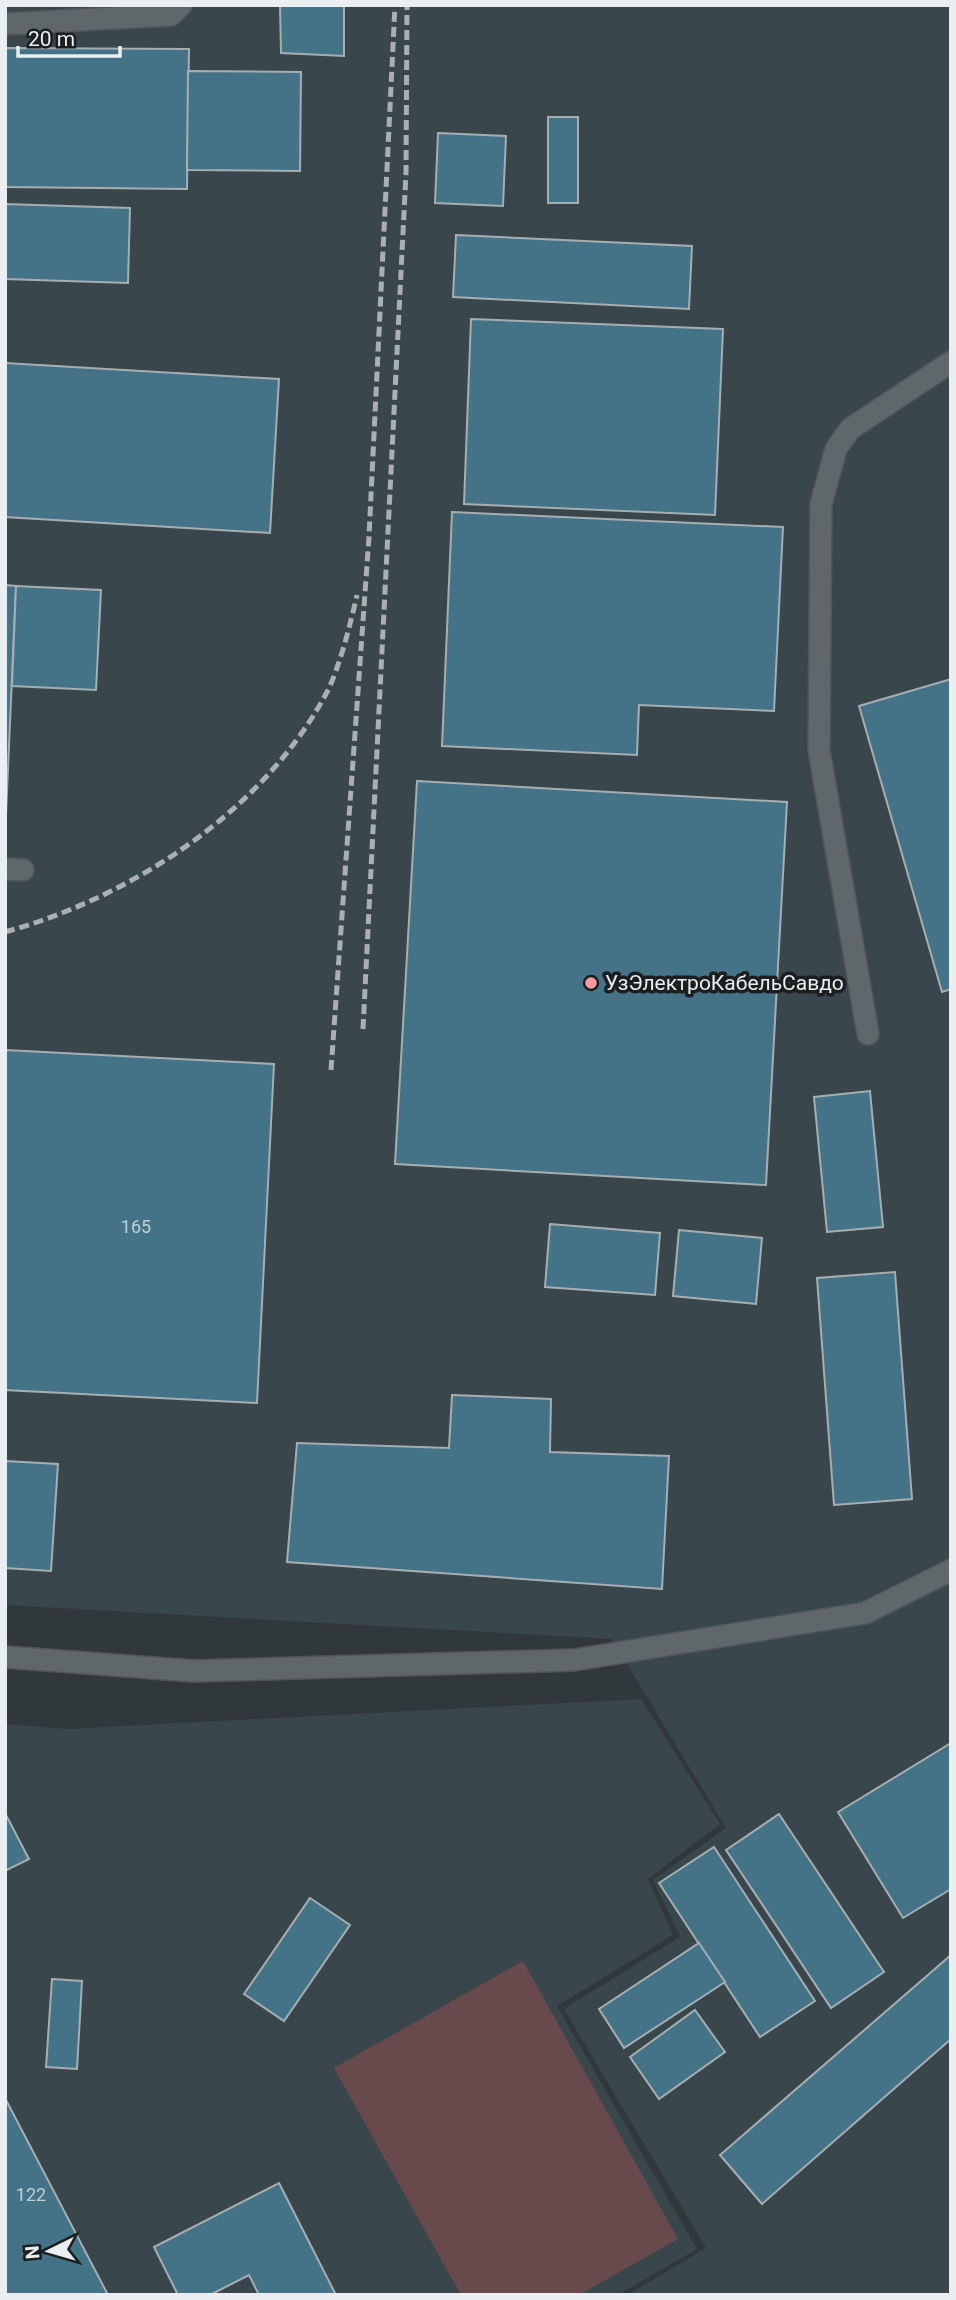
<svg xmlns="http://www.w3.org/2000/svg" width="956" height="2300" font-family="Roboto,sans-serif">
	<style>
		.built { fill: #39464c }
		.green { fill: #684a4c }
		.building { fill: #447388; stroke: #a6aeb2; stroke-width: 2 }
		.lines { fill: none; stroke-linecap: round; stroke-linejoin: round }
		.minor-casing { stroke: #4f5558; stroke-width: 24 }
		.minor { stroke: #60676b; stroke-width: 21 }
		.rail { stroke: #aaafb1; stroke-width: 5; stroke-dasharray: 10 5; stroke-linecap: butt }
		.poi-dot { fill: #f49aa0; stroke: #1c1f20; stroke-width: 2.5 }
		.labels { text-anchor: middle; stroke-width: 7; stroke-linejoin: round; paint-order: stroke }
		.number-label { font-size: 18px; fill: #c0cfd6 }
		.poi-label { font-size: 21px; fill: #eaeef0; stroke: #1c1f20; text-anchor: start }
	</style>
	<rect width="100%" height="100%" fill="#31383b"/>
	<g class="built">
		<polygon points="5,5 951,5 951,2295 628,2295 706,2248 564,2009 680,1937 653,1880 726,1828 612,1639 5,1605"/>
		<polygon points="641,1699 720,1824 648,1879 673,1935 557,2006 697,2249 618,2295 5,2295 5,1724 67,1729"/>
	</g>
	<polygon class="green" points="523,1961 678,2239 579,2295 461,2295 334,2068"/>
	<g class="building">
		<polygon points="280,5 344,5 344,56 281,53"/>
		<polygon points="5,48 189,49 187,189 5,187"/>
		<polygon points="188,71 301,72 300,171 187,170"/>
		<rect x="548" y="117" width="30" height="86"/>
		<polygon points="438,133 506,136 503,206 435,203"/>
		<polygon points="5,204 130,208 128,283 5,279"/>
		<polygon points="456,235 692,246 689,309 453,297"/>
		<polygon points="471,319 723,329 715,515 464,504"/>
		<polygon points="5,363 279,379 270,533 5,517"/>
		<polygon points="452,512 783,527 774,711 639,705 637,755 442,746"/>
		<polygon points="5,585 16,586 5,837"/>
		<polygon points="16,586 101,590 96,690 12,686"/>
		<polygon points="951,679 951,989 942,992 859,706"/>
		<polygon points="417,781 787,802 766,1185 395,1164"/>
		<polygon points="5,1050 274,1064 257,1403 5,1390"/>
		<polygon points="870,1091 883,1227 827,1232 814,1097"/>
		<polygon points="550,1224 660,1233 655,1295 545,1287"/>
		<polygon points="679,1230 762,1238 756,1304 673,1296"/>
		<polygon points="895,1272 912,1499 834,1505 817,1278"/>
		<polygon points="452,1395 551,1399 550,1452 669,1456 662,1589 287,1562 297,1443 449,1448"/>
		<polygon points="5,1461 58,1464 51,1571 5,1568"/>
		<polygon points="951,1743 951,1889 903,1918 838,1812"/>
		<polygon points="5,1813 29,1859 5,1871"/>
		<polygon points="779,1814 884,1972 831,2008 726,1850"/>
		<polygon points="714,1847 815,2001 760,2037 659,1883"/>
		<polygon points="310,1898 350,1925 284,2021 244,1994"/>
		<polygon points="699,1943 725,1982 624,2048 599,2009"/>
		<polygon points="951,1955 951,2039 762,2204 720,2155"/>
		<polygon points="52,1979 82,1981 77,2069 46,2067"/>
		<polygon points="695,2010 725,2052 659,2099 630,2057"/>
		<polygon points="5,2098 107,2293 103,2295 5,2295"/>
		<polygon points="279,2183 336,2295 259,2295 249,2275 210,2295 178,2295 154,2247"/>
	</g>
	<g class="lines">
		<defs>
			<g id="minor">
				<polyline points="5,24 171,15 181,5"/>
				<polyline points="5,869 23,870"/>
				<polyline points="868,1034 819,750 821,504 836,449 850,429 951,362"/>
				<polyline points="5,1657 194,1671 574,1660 865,1613 951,1570"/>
			</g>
		</defs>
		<use href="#minor" class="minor-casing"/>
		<use href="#minor" class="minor"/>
		<g class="rail">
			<path d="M 5,932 C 132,897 264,811 327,692 C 339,669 351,622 357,595"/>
			<polyline points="363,1029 406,173 407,5"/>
			<polyline points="331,1070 369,537 395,5"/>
		</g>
	</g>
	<circle class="poi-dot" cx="591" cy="983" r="7"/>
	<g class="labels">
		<g class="number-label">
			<text x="136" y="1233">165</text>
			<text x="31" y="2201">122</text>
		</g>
		<g class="poi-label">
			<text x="605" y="990">УзЭлектроКабельСавдо</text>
		</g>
	</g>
	<rect width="956" height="2300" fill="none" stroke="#eaeef0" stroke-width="14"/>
	<g transform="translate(49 2251) rotate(265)" stroke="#1c1f20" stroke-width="5" paint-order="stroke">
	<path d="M0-5L12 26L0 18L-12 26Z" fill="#eaeef0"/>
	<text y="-10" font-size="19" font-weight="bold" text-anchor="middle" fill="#eaeef0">N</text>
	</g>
	<path d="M18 46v10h102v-10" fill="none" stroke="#eaeef0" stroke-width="3.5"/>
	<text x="28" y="46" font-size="21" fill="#eaeef0" stroke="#1c1f20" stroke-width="5" paint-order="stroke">20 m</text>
</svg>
